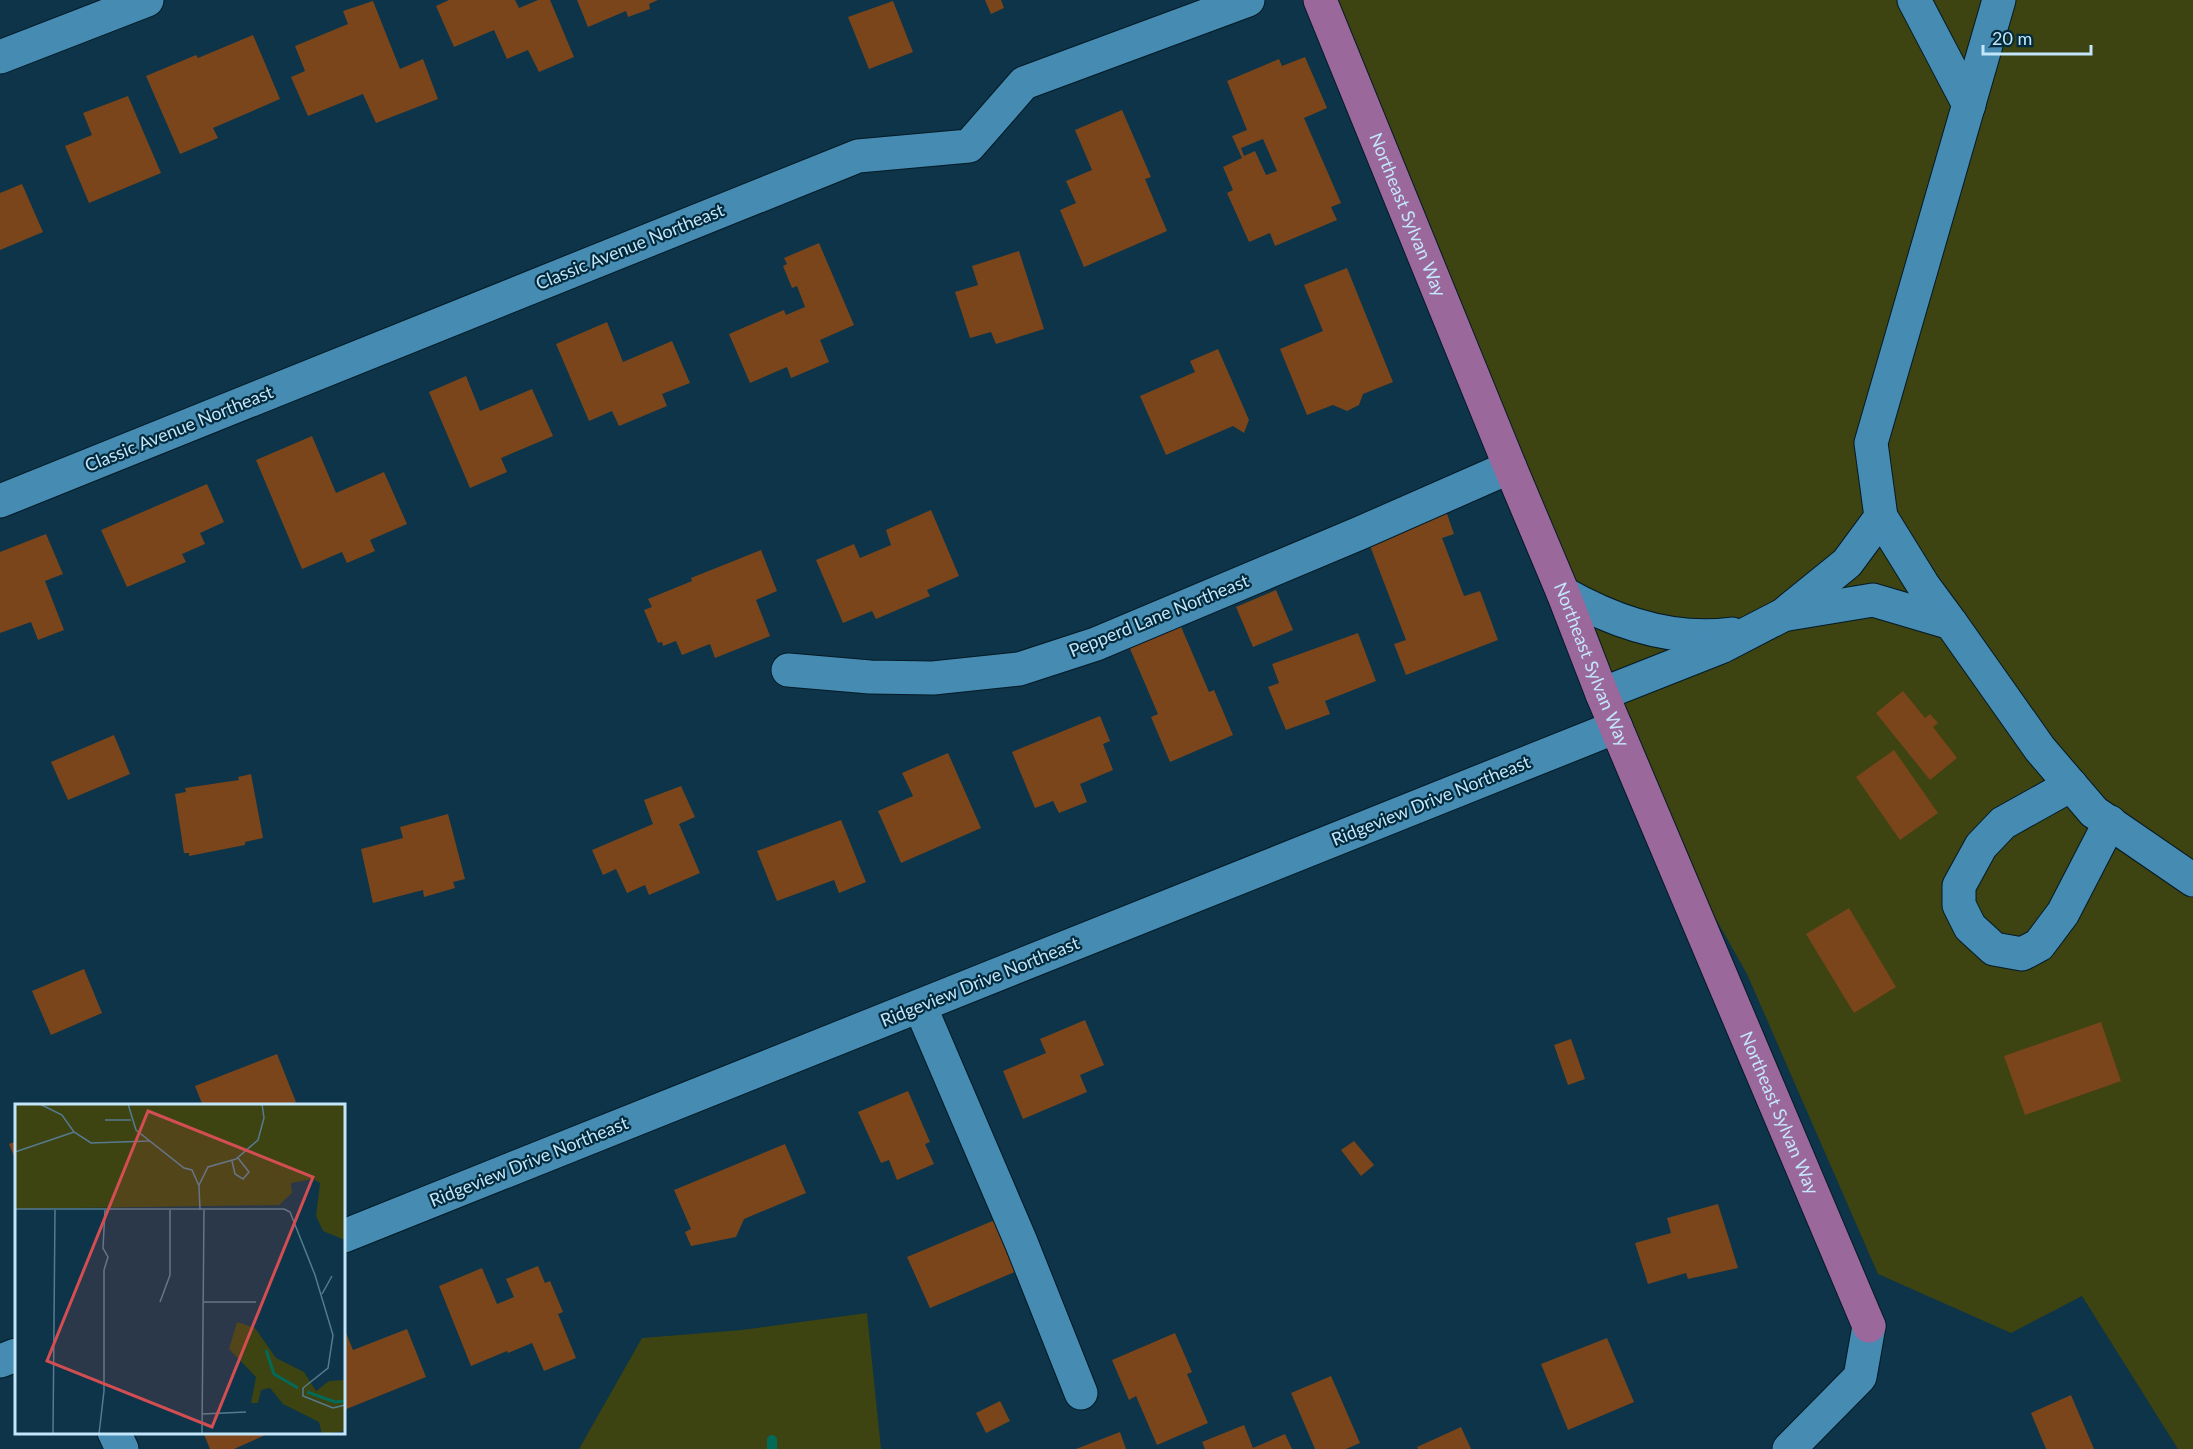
<svg xmlns="http://www.w3.org/2000/svg" width="2193" height="1449" font-family="Lato,sans-serif">
	<style>
		.green { fill: #3d4311 }
		.lines { fill: none; stroke-linecap: round; stroke-linejoin: round }
		.stream { stroke: #046a58; stroke-width: 10 }
		.building { fill: #7a451a; fill-rule: evenodd }
		.minor-casing { stroke: #041a26; stroke-width: 35 }
		.major-casing { stroke: #041a26; stroke-width: 35 }
		.minor { stroke: #458bb2; stroke-width: 33 }
		.major { stroke: #9a689a; stroke-width: 33 }
		.labels { text-anchor: middle; stroke-width: 4.5; stroke-linejoin: round; paint-order: stroke }
		.street-label { font-size: 18px; fill: #c4e6fb; stroke: #022a3d }
		.inset-river { fill: none; stroke: #046a58; stroke-width: 3 }
		.inset-road { fill: none; stroke: #567b90; stroke-width: 1.5 }
		.view { fill: #d24e52; fill-opacity: 0.15; stroke: #d24e52; stroke-width: 3 }
		.inset-edge { fill: none; stroke: #c4e6fb; stroke-width: 3 }
	</style>
	<rect width="100%" height="100%" fill="#0d3448"/>
	<g class="green">
		<polygon points="1325,0 2193,0 2193,1449 2178,1449 2082,1296 2011,1333 1878,1274 1747,974 1639,783"/>
		<polygon points="867,1313 881,1449 579,1449 642,1338 742,1330"/>
	</g>
	<g class="lines">
		<polyline class="stream" points="772,1449 772,1440"/>
	</g>
	<g class="building">
		<polygon points="449,0 515,0 519,8 538,0 550,0 574,57 539,72 528,50 507,59 494,30 454,47 436,6"/>
		<polygon points="577,0 658,0 649,4 650,9 628,17 626,11 588,27"/>
		<polygon points="985,0 1001,0 1004,8 991,14"/>
		<polygon points="373,1 400,69 423,59 438,99 376,123 363,94 308,116 291,77 305,71 295,46 348,24 343,11"/>
		<polygon points="893,1 913,52 869,69 848,17"/>
		<polygon points="253,35 280,99 213,128 218,138 180,154 146,76 196,55 198,58"/>
		<path d="M 1305,57 L 1327,108 L 1304,118 L 1341,203 L 1331,207 L 1337,220 L 1275,246 L 1270,233 L 1249,242 L 1227,193 L 1233,190 L 1223,167 L 1242,158 L 1232,136 L 1247,130 L 1227,81 L 1279,59 L 1282,66 ZM 1263,139 L 1277,171 L 1266,175 L 1255,151 L 1244,156 L 1241,148 Z"/>
		<polygon points="128,96 161,173 89,203 65,146 92,135 83,113"/>
		<polygon points="1122,110 1151,177 1145,179 1167,231 1084,267 1060,210 1076,203 1066,181 1092,170 1075,130"/>
		<polygon points="22,184 43,232 0,250 0,193"/>
		<polygon points="819,243 854,325 820,340 829,362 791,378 787,367 750,383 729,334 784,310 786,315 805,307 797,286 792,288 783,266 787,264 784,258"/>
		<polygon points="1019,251 1044,329 996,344 991,332 970,338 955,292 978,285 972,266"/>
		<polygon points="1347,268 1393,382 1363,394 1359,405 1347,411 1333,405 1307,415 1280,349 1323,331 1304,285"/>
		<polygon points="607,322 623,362 672,341 690,383 662,394 667,406 619,426 612,411 589,421 556,344"/>
		<polygon points="1218,349 1249,420 1244,433 1233,426 1166,455 1140,396 1195,372 1190,361"/>
		<polygon points="466,376 480,411 532,389 553,436 501,458 507,472 470,488 429,392"/>
		<polygon points="312,436 336,493 384,472 407,524 370,540 375,551 347,563 342,552 302,569 256,460"/>
		<polygon points="207,484 224,522 200,533 205,544 182,554 186,562 127,587 101,530"/>
		<polygon points="1445,508 1454,534 1442,538 1464,596 1480,591 1498,640 1406,675 1394,644 1406,640 1367,538"/>
		<polygon points="931,510 959,576 927,590 930,596 876,619 872,611 843,623 816,560 854,544 860,558 891,545 886,530"/>
		<polygon points="46,534 63,574 45,581 64,630 38,640 31,622 0,633 0,552"/>
		<polygon points="761,550 777,591 756,600 770,636 715,658 710,644 682,655 676,641 663,646 662,642 658,643 644,610 652,607 648,599 692,581 691,578"/>
		<polygon points="1276,590 1293,630 1253,647 1236,607"/>
		<polygon points="1179,622 1209,692 1214,690 1233,735 1170,762 1151,717 1158,714 1128,644"/>
		<polygon points="1358,633 1376,681 1325,701 1330,714 1286,730 1268,687 1279,683 1272,664"/>
		<polygon points="1903,691 1925,718 1930,714 1938,723 1933,727 1957,758 1930,780 1876,713"/>
		<polygon points="1100,716 1110,741 1103,744 1113,770 1080,784 1087,802 1059,813 1053,801 1035,808 1012,752"/>
		<polygon points="114,735 130,774 68,800 51,762"/>
		<polygon points="1894,750 1938,813 1900,840 1856,777"/>
		<polygon points="948,753 981,828 901,863 878,811 913,796 902,773"/>
		<polygon points="251,774 263,838 245,842 245,845 189,856 189,853 184,853 175,794 186,792 185,788 239,780 238,777"/>
		<polygon points="681,786 695,817 679,824 700,873 649,895 645,885 627,893 616,869 603,875 592,850 653,824 644,800"/>
		<polygon points="448,814 465,879 453,882 455,888 424,897 423,890 373,903 361,849 403,838 400,827"/>
		<polygon points="841,820 866,882 839,893 834,880 777,901 757,851"/>
		<polygon points="1849,908 1896,987 1854,1013 1806,934"/>
		<polygon points="84,969 102,1013 51,1035 32,991"/>
		<polygon points="1085,1020 1104,1065 1080,1075 1087,1092 1023,1119 1003,1071 1046,1053 1040,1039"/>
		<polygon points="2101,1022 2121,1081 2025,1115 2004,1056"/>
		<polygon points="1571,1039 1585,1079 1568,1085 1554,1045"/>
		<polygon points="277,1054 296,1102 287,1106 203,1106 195,1086"/>
		<polygon points="908,1091 930,1142 925,1144 934,1164 897,1180 889,1160 881,1163 858,1112"/>
		<polygon points="16,1141 16,1161 9,1144"/>
		<polygon points="1354,1141 1374,1165 1361,1176 1341,1150"/>
		<polygon points="785,1144 806,1193 744,1219 736,1237 691,1246 685,1232 691,1229 674,1190"/>
		<polygon points="1718,1204 1738,1268 1688,1279 1686,1273 1648,1284 1635,1243 1671,1233 1667,1218"/>
		<polygon points="1002,1217 1024,1268 930,1308 907,1257"/>
		<polygon points="538,1266 545,1283 550,1281 563,1312 558,1314 576,1358 544,1371 532,1343 508,1353 507,1351 471,1366 439,1286 482,1268 497,1304 514,1297 506,1279"/>
		<polygon points="344,1328 353,1350 407,1329 426,1377 344,1410"/>
		<polygon points="1175,1333 1192,1372 1187,1374 1208,1423 1157,1445 1136,1396 1129,1400 1112,1360"/>
		<polygon points="1607,1338 1634,1402 1568,1430 1541,1364"/>
		<polygon points="1331,1376 1360,1443 1346,1449 1315,1449 1291,1393"/>
		<polygon points="2071,1395 2094,1449 2046,1449 2031,1413"/>
		<polygon points="1000,1401 1010,1421 986,1433 976,1413"/>
		<polygon points="1244,1425 1253,1448 1285,1434 1292,1449 1205,1449 1202,1442"/>
		<polygon points="1461,1427 1471,1449 1418,1449 1417,1447"/>
		<polygon points="203,1432 272,1432 234,1449 210,1449"/>
		<polygon points="1120,1432 1126,1449 1076,1449"/>
	</g>
	<g class="lines">
		<defs>
			<g id="minor">
				<polyline points="1914,0 1969,105"/>
				<polyline points="0,57 147,0"/>
				<polyline points="0,501 858,156 969,146 1024,83 1248,0"/>
				<polyline points="1881,517 1923,585 1951,623"/>
				<path d="M 1563,593 C 1614,622 1673,642 1732,634"/>
				<polyline points="1788,614 1873,600 1951,623 2040,749 2094,812 2193,880"/>
				<polyline points="788,670 870,677 933,678 1019,669 1096,644 1360,533 1510,467"/>
				<polyline points="1602,694 1721,647 1783,615 1847,563 1881,517 1871,443 1999,0"/>
				<polyline points="2071,785 2003,823 1981,846 1959,886 1959,905 1970,927 1994,949 2022,954 2039,945 2063,913 2110,822"/>
				<polyline points="920,1006 1021,1242 1081,1393"/>
				<polyline points="344,1236 1616,727"/>
				<polyline points="0,1361 16,1355"/>
				<polyline points="114,1432 122,1449"/>
				<polyline points="1789,1449 1860,1377 1869,1326"/>
			</g>
			<g id="major">
				<path id="s1" d="M 1320,0 L 1510,467 L 1563,593 L 1602,694 L 1869,1326"/>
			</g>
		</defs>
		<use href="#minor" class="minor-casing"/>
		<use href="#major" class="major-casing"/>
		<use href="#minor" class="minor"/>
		<use href="#major" class="major"/>
	</g>
	<g class="labels">
		<g class="street-label">
			<text dy="6" stroke="none"><textPath href="#s1" startOffset="232">Northeast Sylvan Way</textPath></text>
			<text transform="translate(630 247) rotate(-22)" y="6">Classic Avenue Northeast</text>
			<text transform="translate(179 429) rotate(-22)" y="6">Classic Avenue Northeast</text>
			<text transform="translate(1159 616) rotate(-22)" y="6">Pepperd Lane Northeast</text>
			<text dy="6" stroke="none"><textPath href="#s1" startOffset="718">Northeast Sylvan Way</textPath></text>
			<text transform="translate(1431 801) rotate(-22)" y="6">Ridgeview Drive Northeast</text>
			<text transform="translate(980 982) rotate(-22)" y="6">Ridgeview Drive Northeast</text>
			<text dy="6" stroke="none"><textPath href="#s1" startOffset="1204">Northeast Sylvan Way</textPath></text>
			<text transform="translate(529 1162) rotate(-22)" y="6">Ridgeview Drive Northeast</text>
		</g>
	</g>
	<g transform="translate(15 1104)">
		<rect width="330" height="330" fill="#0d3448"/>
		<path d="M 0,0 L 330,0 L 330,136 L 308,127 L 301,112 L 305,79 L 298,75 L 276,79 L 277,89 L 264,101 L 0,105 ZM 222,218 L 240,224 L 261,254 L 289,268 L 301,287 L 314,277 L 330,276 L 330,327 L 307,330 L 304,318 L 268,300 L 255,284 L 246,286 L 243,299 L 236,299 L 241,273 L 214,245 Z" fill="#3d4311"/>
		<path class="inset-river" d="M 251,246 L 259,270 L 283,284M 292,288 L 320,298 L 330,297"/>
		<path class="inset-road" d="M 25,0 L 47,11 L 59,28 L 76,39 L 134,37M 113,0 L 121,26 L 169,64 L 177,66 L 184,82 L 185,106M 90,16 L 116,16M 0,48 L 59,28M 217,57 L 220,70 L 228,75 L 234,68 L 223,54M 184,81 L 193,63 L 221,55 L 243,36 L 249,14 L 247,0M 0,105 L 269,105M 269,105 L 275,108 L 300,171 L 318,231 L 313,264 L 288,284 L 288,292 L 318,304 L 330,301M 307,190 L 317,172M 145,198 L 155,171 L 155,106M 189,198 L 241,198M 187,310 L 231,308M 38,330 L 40,106M 84,330 L 89,287 L 89,166 L 93,153 L 88,144 L 90,106M 187,330 L 189,106"/>
		<path class="view" d="M 133,7 L 298,73 L 197,323 L 32,257 Z"/>
		<rect width="330" height="330" class="inset-edge"/>
	</g>
	<path d="M1983 45v9h108v-9" fill="none" stroke="#c4e6fb" stroke-width="3"/>
	<text x="1992" y="45" font-size="18" fill="#c4e6fb" stroke="#022a3d" stroke-width="4.5" paint-order="stroke">20 m</text>
</svg>
